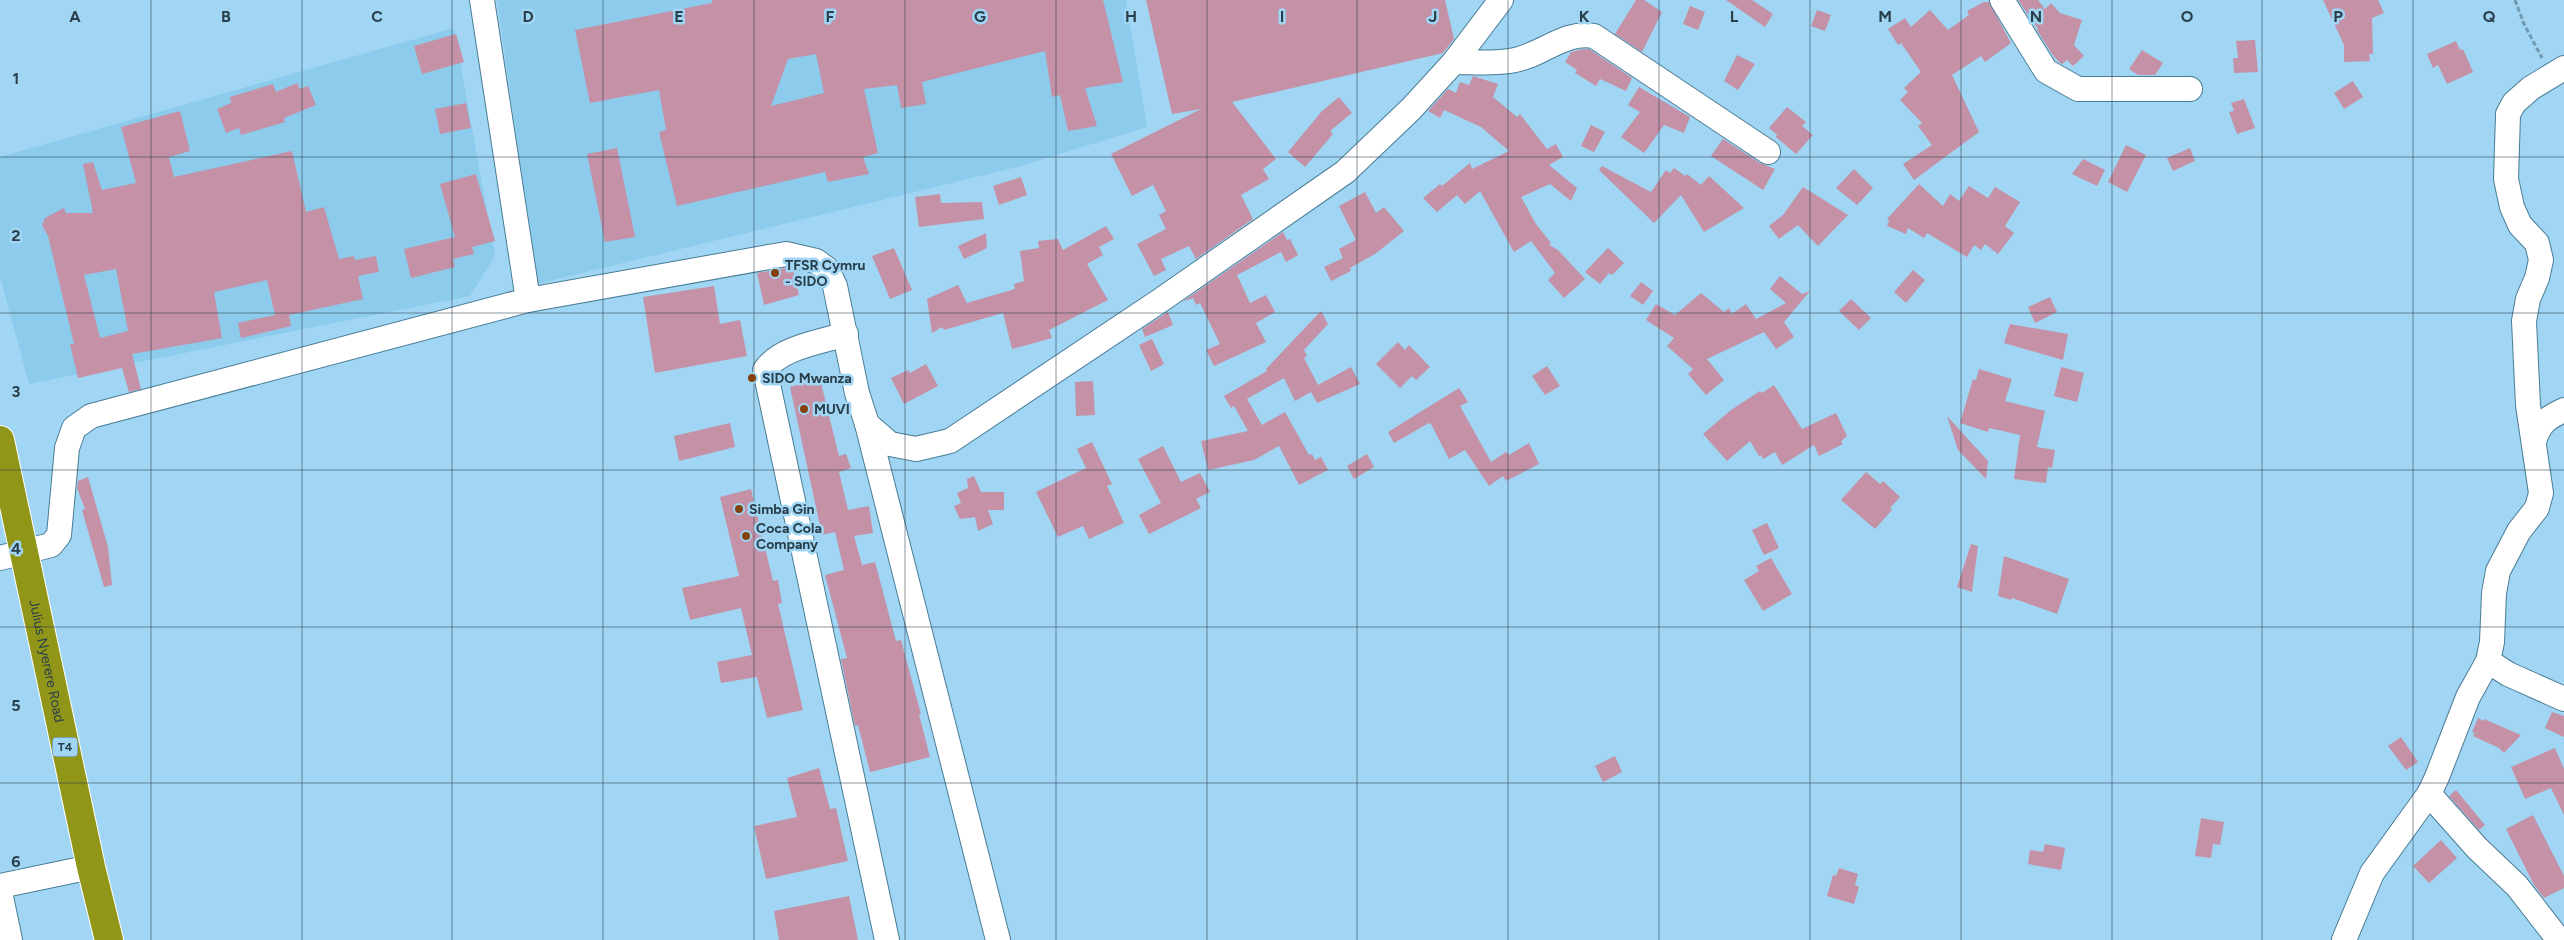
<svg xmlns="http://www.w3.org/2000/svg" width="2564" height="940" font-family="Figtree,sans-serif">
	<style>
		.built { fill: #8dcbec }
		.building { fill: #c491a6; fill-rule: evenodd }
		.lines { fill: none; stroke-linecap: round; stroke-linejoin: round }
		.minor-casing { stroke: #497c96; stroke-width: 26 }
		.highway-casing { stroke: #fff; stroke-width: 30 }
		.path { stroke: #719ab1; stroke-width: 3; stroke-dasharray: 5 2.5; stroke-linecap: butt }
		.minor { stroke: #fff; stroke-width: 24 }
		.highway { stroke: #919619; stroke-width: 28 }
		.grid { fill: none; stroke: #293f4b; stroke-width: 1; stroke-opacity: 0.55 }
		.poi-dot { fill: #82410d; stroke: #a0d6f3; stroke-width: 2 }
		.labels { text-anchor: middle; stroke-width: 5; stroke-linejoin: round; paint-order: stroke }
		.shield { fill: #a0d6f3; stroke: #4d6c7d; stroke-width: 1 }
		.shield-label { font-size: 12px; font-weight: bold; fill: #293f4b }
		.poi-label { font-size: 14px; font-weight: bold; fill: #293f4b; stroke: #a0d6f3; text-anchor: start }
		.street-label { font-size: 14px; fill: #293f4b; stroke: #a0d6f3 }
		.grid-label { font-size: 16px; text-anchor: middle; font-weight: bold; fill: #293f4b; stroke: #a0d6f3; stroke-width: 5; stroke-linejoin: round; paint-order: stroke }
	</style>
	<rect width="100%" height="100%" fill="#a0d6f3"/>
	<g class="built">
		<polygon points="497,0 1126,0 1147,127 1021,166 537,284"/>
		<polygon points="454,28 495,256 470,296 29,384 0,277 0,157"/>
	</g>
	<g class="building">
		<path d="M 712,0 L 1103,0 L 1123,82 L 1085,88 L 1097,126 L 1068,131 L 1060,95 L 1052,97 L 1045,51 L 922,82 L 926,104 L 901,108 L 897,85 L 864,89 L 878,153 L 863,157 L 869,174 L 828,182 L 825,172 L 677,206 L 659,132 L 666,130 L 659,90 L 590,103 L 575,30 L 712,3 ZM 816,54 L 824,93 L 771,106 L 788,59 Z"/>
		<polygon points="1146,0 1445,0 1454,39 1443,53 1232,102 1276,159 1263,169 1269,179 1241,195 1253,219 1196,259 1189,246 1161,259 1166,270 1154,276 1137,244 1166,229 1159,215 1166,211 1153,185 1132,196 1111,154 1201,109 1172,114"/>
		<polygon points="1636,0 1644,0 1662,12 1642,52 1615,34"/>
		<polygon points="1726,0 1752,0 1773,14 1765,27"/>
		<polygon points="2018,0 2038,0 2045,9 2051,3 2060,13 2082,20 2074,45 2084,56 2073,66 2067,60 2062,64 2060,63 2052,54 2037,30 2038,29"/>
		<polygon points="2323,0 2378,0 2384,13 2372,18 2373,54 2369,54 2370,61 2344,62 2344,45"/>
		<polygon points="1984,2 1989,2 2011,43 1985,62 1981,56 1952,75 1979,132 1914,180 1903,164 1932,145 1918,126 1922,123 1900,100 1908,92 1904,88 1921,72 1901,43 1898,45 1888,29 1905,18 1911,27 1930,10 1948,30 1969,15 1967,11"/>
		<polygon points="1690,6 1705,12 1698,30 1683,24"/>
		<polygon points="1817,10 1831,15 1825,31 1811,26"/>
		<polygon points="456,34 464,62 422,74 414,46"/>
		<polygon points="2255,40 2258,72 2234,73 2233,58 2238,58 2236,41"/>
		<polygon points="2456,41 2460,50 2463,49 2473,72 2447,84 2438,65 2433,68 2427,54"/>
		<polygon points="1584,49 1589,49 1632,78 1626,91 1600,79 1596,86 1575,73 1577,70 1565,62 1571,52"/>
		<polygon points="2142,50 2163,63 2155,75 2138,75 2129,69"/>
		<polygon points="1737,55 1755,64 1738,90 1724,81"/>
		<polygon points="1473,76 1498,84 1493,97 1517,117 1520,114 1547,149 1556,144 1563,157 1549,165 1577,188 1571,201 1550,184 1521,197 1536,224 1551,243 1549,245 1558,250 1585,279 1564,298 1548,280 1555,273 1531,241 1514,252 1480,191 1465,204 1457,195 1437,212 1423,198 1440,184 1442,186 1470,163 1472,169 1509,151 1481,127 1444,110 1440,118 1428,111 1448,89 1456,93 1460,82 1469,85"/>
		<polygon points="2353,81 2363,97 2344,109 2334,93"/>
		<polygon points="297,83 300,89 308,86 316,105 284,118 285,122 241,135 239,128 226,133 217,109 231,103 230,97 273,84 276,92"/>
		<polygon points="1639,87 1690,117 1684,133 1664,125 1644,153 1621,137 1640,112 1628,105"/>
		<polygon points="1339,97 1352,113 1330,131 1333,134 1305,167 1288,152 1322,111"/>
		<polygon points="2244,99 2255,128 2237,134 2229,112 2234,111 2231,103"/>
		<polygon points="466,103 471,128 440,134 435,109"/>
		<polygon points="1787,107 1806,122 1802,126 1813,135 1796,154 1776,137 1777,135 1769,128"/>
		<path d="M 180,111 L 190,151 L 169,157 L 174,177 L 292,151 L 306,212 L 324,207 L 339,259 L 354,256 L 355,260 L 376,256 L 379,272 L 358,276 L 363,299 L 289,315 L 291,326 L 241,338 L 238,323 L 275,315 L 267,280 L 214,292 L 222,338 L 132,354 L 141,389 L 129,392 L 122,368 L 78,378 L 70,344 L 74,344 L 48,236 L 42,225 L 45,218 L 64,208 L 66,213 L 93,213 L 83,164 L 93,162 L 102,190 L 136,183 L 121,127 ZM 116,269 L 128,331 L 100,338 L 84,275 Z"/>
		<polygon points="1591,125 1605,132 1594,152 1581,146"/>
		<polygon points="1723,139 1760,163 1775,169 1763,190 1711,156"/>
		<polygon points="2126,145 2146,155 2127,192 2108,182"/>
		<polygon points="617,148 635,237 605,242 587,154"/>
		<polygon points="2190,148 2195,161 2173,171 2167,158"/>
		<polygon points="2083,159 2105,170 2097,186 2072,174"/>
		<polygon points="1602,166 1651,192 1666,170 1670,173 1674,168 1685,176 1687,174 1701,185 1709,176 1744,208 1704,232 1681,195 1654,223 1599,170"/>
		<polygon points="1854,169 1873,188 1857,205 1836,188"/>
		<polygon points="476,174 495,241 472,247 474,254 453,259 455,267 411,278 404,249 455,237 440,184"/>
		<polygon points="1021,177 1027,195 999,205 993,186"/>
		<polygon points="1919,184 1943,206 1950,194 1959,201 1969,186 1988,198 1995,187 2020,202 2005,226 2014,233 1998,254 1985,244 1981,250 1974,245 1967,257 1927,233 1924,238 1908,228 1906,234 1887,226 1889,221 1887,219"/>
		<polygon points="1803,187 1848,215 1818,246 1798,225 1779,239 1769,226 1783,215"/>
		<polygon points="1365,192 1376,213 1384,207 1404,231 1375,254 1350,268 1351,271 1331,281 1324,267 1343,258 1339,249 1356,240 1339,206"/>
		<polygon points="940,194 941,203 982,202 984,219 919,227 915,197"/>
		<polygon points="1106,226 1114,239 1099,247 1103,255 1087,264 1108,300 1049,330 1052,338 1012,349 1003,313 944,330 942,327 932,333 927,299 958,285 967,303 1015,289 1014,284 1024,281 1020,251 1039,248 1038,241 1058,239 1063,250"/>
		<polygon points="1283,232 1287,240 1290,239 1298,255 1286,262 1281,252 1237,275 1250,303 1266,295 1275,312 1256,323 1266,342 1214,366 1206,350 1220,344 1200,303 1196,305 1193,298 1182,302"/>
		<polygon points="986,233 987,248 964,259 958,246"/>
		<polygon points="894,248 912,290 890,299 872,256"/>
		<polygon points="1608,248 1624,263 1612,275 1609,273 1600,284 1585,272"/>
		<polygon points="786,268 793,270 799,295 764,305 757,273"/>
		<polygon points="1913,270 1925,280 1906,303 1894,292"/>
		<polygon points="1780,276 1802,294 1810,291 1784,322 1794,337 1776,349 1764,332 1707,359 1724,380 1706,395 1688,374 1693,369 1667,346 1674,338 1646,320 1656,304 1675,315 1701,293 1724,312 1729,308 1732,314 1746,304 1756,319 1786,303 1770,289"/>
		<polygon points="1641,282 1653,291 1643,305 1630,296"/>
		<polygon points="714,286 720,324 740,320 747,356 655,373 643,297"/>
		<polygon points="2050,297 2057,312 2035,323 2028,307"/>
		<polygon points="1851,299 1871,318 1859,330 1839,311"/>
		<polygon points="1321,311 1328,324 1304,350 1307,356 1304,358 1318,385 1351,367 1360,384 1317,403 1311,392 1295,401 1284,378 1247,399 1262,425 1285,412 1309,455 1312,454 1315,460 1321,457 1328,470 1299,485 1279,446 1254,460 1208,470 1201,441 1248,431 1234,406 1231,408 1224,396 1267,371 1266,369"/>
		<polygon points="1168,312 1173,325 1145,337 1142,329"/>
		<polygon points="2010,324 2068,334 2063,360 2004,343"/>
		<polygon points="1152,339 1164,364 1151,371 1139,345"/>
		<polygon points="1398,342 1405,350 1409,345 1430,367 1416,380 1412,376 1400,388 1376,364"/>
		<polygon points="926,364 938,386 904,404 891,378 908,370 910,373"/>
		<polygon points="1547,366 1560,386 1545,395 1532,376"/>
		<polygon points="2061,367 2084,373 2077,402 2054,396"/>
		<polygon points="1979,369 2012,379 2005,401 2045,411 2037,447 2055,450 2052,468 2048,467 2046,483 2014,479 2020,435 1989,428 1988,432 1960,423 1973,379 1976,380"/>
		<polygon points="820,379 839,456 846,454 851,468 839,472 848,510 869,506 873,533 854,536 862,565 875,562 896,641 901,640 921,714 919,714 930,757 870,772 858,725 855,726 841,659 847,658 825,575 844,570 835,532 822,535 790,387"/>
		<polygon points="1093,381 1095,415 1076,416 1075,382"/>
		<polygon points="1774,385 1802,429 1836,413 1847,436 1841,441 1843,444 1819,456 1814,445 1782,465 1775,452 1763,459 1761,455 1759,456 1750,441 1727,461 1703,434 1731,410 1760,391 1762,393"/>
		<polygon points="1459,388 1468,402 1460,406 1491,462 1506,452 1509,455 1529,443 1539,464 1506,481 1503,476 1489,486 1465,450 1449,459 1431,424 1429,423 1394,443 1388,432"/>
		<polygon points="1947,416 1988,461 1986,479 1958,450"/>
		<polygon points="730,423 735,447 679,461 674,436"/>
		<polygon points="1092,442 1112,484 1107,486 1124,523 1089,539 1083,526 1058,537 1036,492 1086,468 1077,449"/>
		<polygon points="1163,446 1181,482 1200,473 1210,492 1196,499 1201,508 1149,534 1139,515 1161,503 1138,459"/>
		<polygon points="1367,454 1374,467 1354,479 1347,466"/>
		<polygon points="1866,472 1880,484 1883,481 1900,497 1890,508 1892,510 1875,529 1841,500"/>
		<polygon points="974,476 981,492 1004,492 1004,510 988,510 993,524 978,531 975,517 960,519 954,506 961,503 957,493 968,488 967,479"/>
		<polygon points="88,477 108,547 112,585 104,587 82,510 85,509 77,488 78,481"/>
		<polygon points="751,489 773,581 778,580 782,603 778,604 803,710 767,718 757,677 721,683 717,662 752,655 741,608 690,620 682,588 739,576 720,497"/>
		<polygon points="1767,523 1779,548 1764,555 1752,530"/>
		<polygon points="1971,544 1978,546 1972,592 1957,587"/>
		<polygon points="2004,556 2069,579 2057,614 2012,598 2011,600 1998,596"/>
		<polygon points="1771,558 1792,594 1763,611 1744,580 1759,571 1756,566"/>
		<polygon points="2552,712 2564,716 2564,737 2545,728"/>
		<polygon points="2478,718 2484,721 2484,719 2521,735 2504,753 2499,748 2473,736 2475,733 2472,732"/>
		<polygon points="2401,737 2418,762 2406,770 2388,746"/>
		<polygon points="2555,748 2564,769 2564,815 2551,788 2525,799 2511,767"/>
		<polygon points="1615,756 1622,772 1603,782 1595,766"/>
		<polygon points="819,768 830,809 836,808 848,861 766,879 754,826 797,817 787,778"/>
		<polygon points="2456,790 2485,825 2479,830 2449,796"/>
		<polygon points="2533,815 2564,876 2564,888 2544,898 2534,885 2506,829"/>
		<polygon points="2201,818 2224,822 2220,845 2213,844 2211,858 2195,856"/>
		<polygon points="2441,840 2457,858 2429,883 2413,866"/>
		<polygon points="2045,844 2065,848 2061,870 2028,864 2030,850 2043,852"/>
		<polygon points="1839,868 1858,874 1855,885 1859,887 1854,904 1827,896 1833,875 1836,876"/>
		<polygon points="849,896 858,940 779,940 774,911"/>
	</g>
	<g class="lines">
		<defs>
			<g id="minor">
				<polyline points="482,0 528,300"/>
				<polyline points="2002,0 2046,71 2078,89 2190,89"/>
				<path d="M 1454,62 C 1472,62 1491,64 1509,61 C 1539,58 1564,30 1594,36 L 1768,152"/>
				<path d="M 846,334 C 821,342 781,347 765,370 L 887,940"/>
				<polyline points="867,424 998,940"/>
				<path d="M 2534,442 C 2539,423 2547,418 2564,410"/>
				<polyline points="0,558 51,545 59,535 67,448 74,428 91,416 528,300 786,254 816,261 827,269 835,286 857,393 867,424 890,444 916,449 950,441 1161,300 1345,172 1411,109 1454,62 1501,0"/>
				<polyline points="2488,661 2508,674 2564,699"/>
				<polyline points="2429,794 2477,848 2517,886 2559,940"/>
				<polyline points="0,886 91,867"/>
				<polyline points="0,892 10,940"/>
				<polyline points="2344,940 2372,873 2429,794 2437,777 2468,697 2488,661 2492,642 2494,593 2498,571 2519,531 2537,508 2541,493 2528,405 2524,321 2528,299 2537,278 2541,260 2537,243 2520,225 2512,207 2506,179 2508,114 2514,103 2531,88 2564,68"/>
			</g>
			<g id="highway">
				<path id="s1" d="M 0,440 L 91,867 L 109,940"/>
			</g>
		</defs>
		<use href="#minor" class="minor-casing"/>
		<use href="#highway" class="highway-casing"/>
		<polyline class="path" points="2515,0 2524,24 2542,58"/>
		<use href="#minor" class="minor"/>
		<use href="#highway" class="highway"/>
	</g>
	<path class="grid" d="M 151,0 L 151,940M 302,0 L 302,940M 452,0 L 452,940M 603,0 L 603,940M 754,0 L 754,940M 905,0 L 905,940M 1056,0 L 1056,940M 1207,0 L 1207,940M 1357,0 L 1357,940M 1508,0 L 1508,940M 1659,0 L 1659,940M 1810,0 L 1810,940M 1961,0 L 1961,940M 2112,0 L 2112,940M 2262,0 L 2262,940M 2413,0 L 2413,940M 0,157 L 2564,157M 0,313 L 2564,313M 0,470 L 2564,470M 0,627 L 2564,627M 0,783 L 2564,783"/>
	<g class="poi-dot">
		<circle cx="775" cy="273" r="5"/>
		<circle cx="752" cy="378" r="5"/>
		<circle cx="804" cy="409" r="5"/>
		<circle cx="739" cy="509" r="5"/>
		<circle cx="746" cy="536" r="5"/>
	</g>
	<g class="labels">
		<rect class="shield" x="52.5" y="737.5" width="25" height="19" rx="4"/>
		<g class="shield-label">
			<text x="65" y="751">T4</text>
		</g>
		<g class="poi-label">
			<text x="785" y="270">TFSR Cymru<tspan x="785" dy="16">- SIDO</tspan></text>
			<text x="762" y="383">SIDO Mwanza</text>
			<text x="814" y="414">MUVI</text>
			<text x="749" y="514">Simba Gin</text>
			<text x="756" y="533">Coca Cola<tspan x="756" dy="16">Company</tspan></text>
		</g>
		<g class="street-label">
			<text dy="5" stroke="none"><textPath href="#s1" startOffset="226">Julius Nyerere Road</textPath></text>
		</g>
	</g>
	<g class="grid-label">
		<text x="75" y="22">A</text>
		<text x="226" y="22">B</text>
		<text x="377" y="22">C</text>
		<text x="528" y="22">D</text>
		<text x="679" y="22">E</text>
		<text x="830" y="22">F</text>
		<text x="980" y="22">G</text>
		<text x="1131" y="22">H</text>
		<text x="1282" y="22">I</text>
		<text x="1433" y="22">J</text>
		<text x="1584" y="22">K</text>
		<text x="1734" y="22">L</text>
		<text x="1885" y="22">M</text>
		<text x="2036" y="22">N</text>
		<text x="2187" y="22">O</text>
		<text x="2338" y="22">P</text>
		<text x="2489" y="22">Q</text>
		<text x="16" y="84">1</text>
		<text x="16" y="241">2</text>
		<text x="16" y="397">3</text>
		<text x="16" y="554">4</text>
		<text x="16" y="711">5</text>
		<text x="16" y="867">6</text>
	</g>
</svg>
